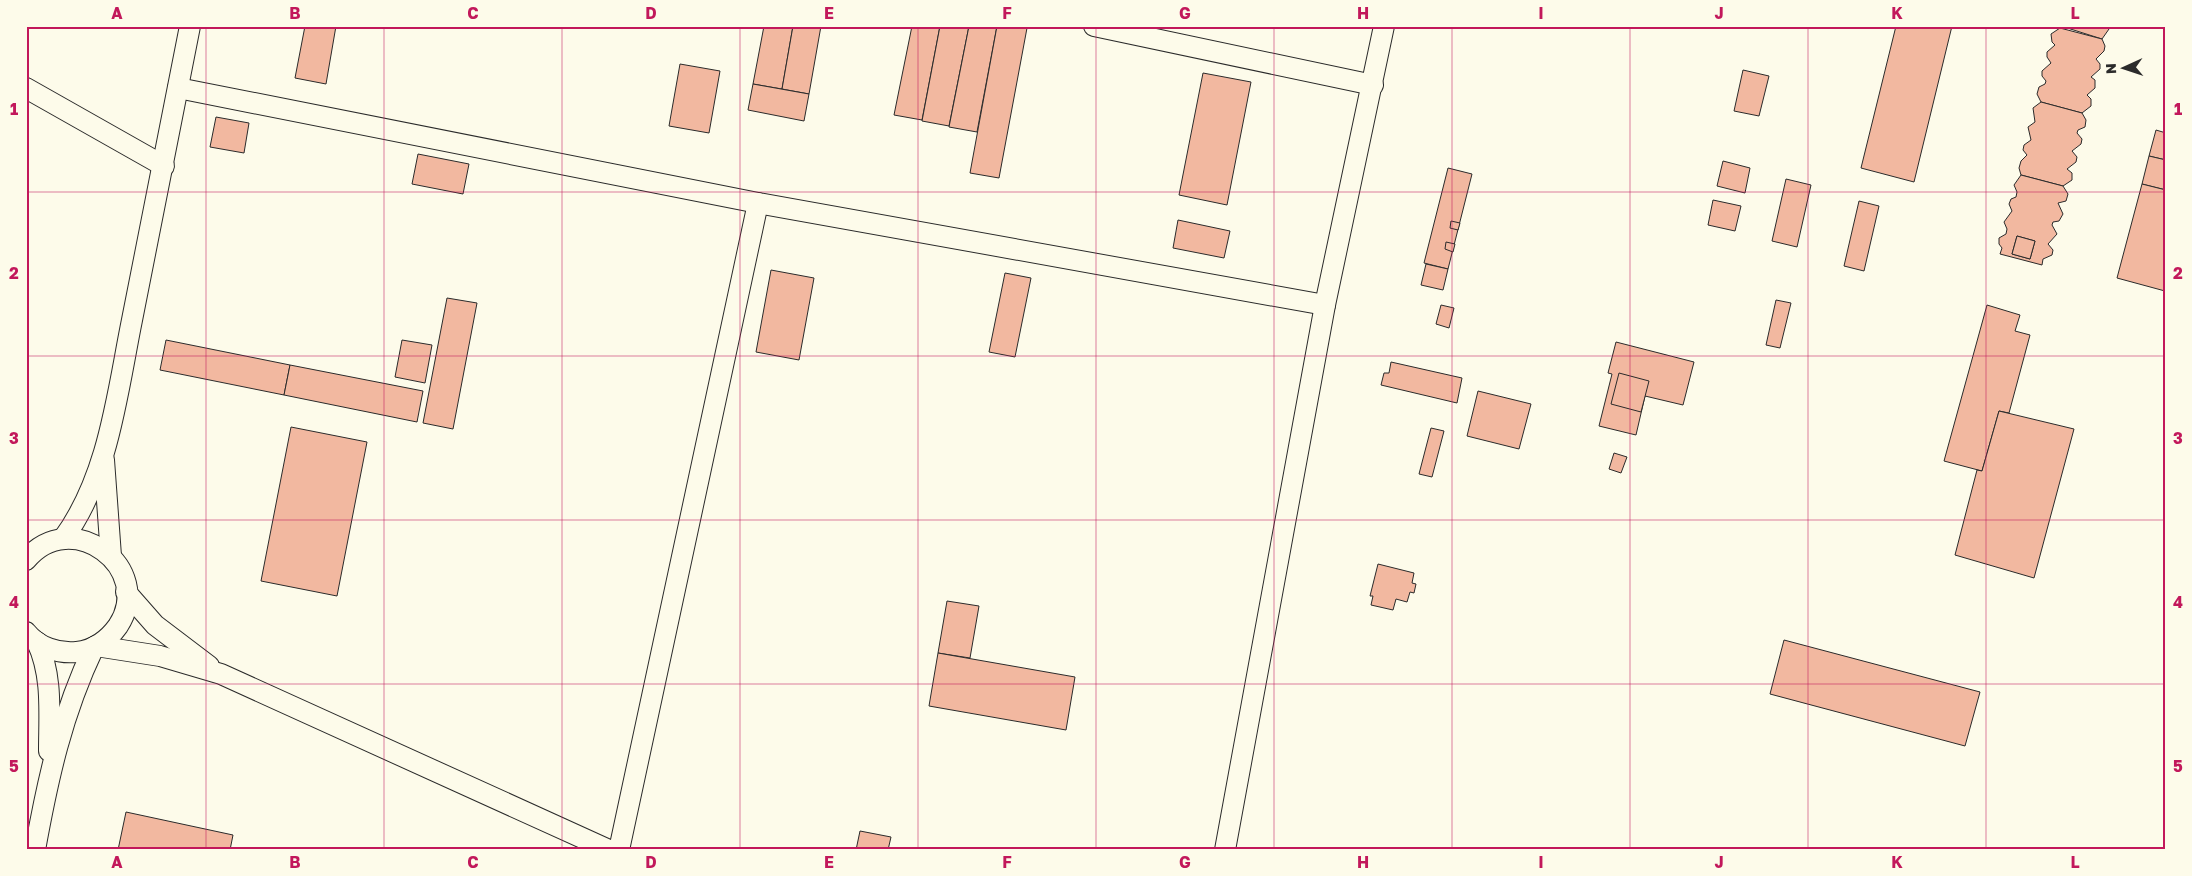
<svg xmlns="http://www.w3.org/2000/svg" width="2192" height="876" font-family="'Golos Text',sans-serif">
	<style>
		.building { fill: #f2b8a0; stroke: #2b2b2b; fill-rule: evenodd }
		.lines { fill: none; stroke-linecap: round; stroke-linejoin: round }
		.minor-casing { stroke: #2b2b2b; stroke-width: 22 }
		.minor { stroke: #fdfbea; stroke-width: 20 }
		.grid { fill: none; stroke: #c2185b; stroke-width: 1; stroke-opacity: 0.55 }
		.neatline { fill: none; stroke: #c2185b; stroke-width: 2 }
		.grid-label { font-size: 16px; text-anchor: middle; font-weight: bold; fill: #c2185b }
	</style>
	<rect width="100%" height="100%" fill="#fdfbea"/>
	<g class="building">
		<polygon points="305,26 336,26 326,84 295,78"/>
		<polygon points="764,26 793,26 782,89 753,84"/>
		<polygon points="793,26 821,26 809,94 782,89"/>
		<polygon points="912,26 940,26 922,120 894,115"/>
		<polygon points="940,26 969,26 949,126 922,121"/>
		<polygon points="969,26 997,26 977,132 949,127"/>
		<polygon points="997,26 1027,28 999,178 970,173"/>
		<polygon points="1896,26 1952,26 1914,182 1861,168"/>
		<polygon points="2061,26 2109,26 2109,29 2102,39"/>
		<polygon points="2060,28 2102,39 2105,46 2104,51 2096,59 2100,64 2100,69 2091,77 2095,80 2095,88 2087,95 2091,99 2091,106 2082,113 2041,102 2037,94 2039,87 2045,84 2046,81 2042,76 2042,71 2051,63 2047,57 2047,52 2055,45 2052,42 2051,34"/>
		<polygon points="680,64 720,71 709,133 669,126"/>
		<polygon points="1743,70 1769,76 1759,116 1734,111"/>
		<polygon points="1203,73 1251,82 1227,205 1179,195"/>
		<polygon points="753,84 809,94 804,121 748,110"/>
		<polygon points="2041,102 2082,113 2086,120 2085,127 2078,130 2077,133 2082,139 2081,144 2072,151 2077,157 2076,162 2067,169 2072,173 2072,180 2063,186 2021,175 2019,168 2021,161 2027,155 2023,150 2024,145 2031,140 2028,127 2035,122 2033,108"/>
		<polygon points="216,117 249,123 244,153 210,147"/>
		<polygon points="2156,130 2166,133 2166,160 2149,156"/>
		<polygon points="418,154 469,164 463,194 412,184"/>
		<polygon points="2149,156 2166,160 2166,190 2142,184"/>
		<polygon points="1723,161 1750,168 1745,193 1717,186"/>
		<polygon points="1448,168 1472,174 1448,269 1424,263"/>
		<path d="M 2021,175 L 2063,186 L 2068,194 L 2066,201 L 2058,203 L 2063,214 L 2059,221 L 2053,222 L 2052,225 L 2057,234 L 2048,244 L 2053,250 L 2052,255 L 2043,259 L 2042,265 L 2000,254 L 2002,248 L 1999,244 L 1999,238 L 2006,234 L 2007,229 L 2004,222 L 2012,211 L 2009,204 L 2011,199 L 2016,197 L 2017,192 L 2014,185 ZM 2017,236 L 2035,241 L 2030,259 L 2012,254 Z"/>
		<polygon points="1786,179 1811,185 1797,247 1772,241"/>
		<polygon points="2142,184 2166,190 2165,291 2117,278"/>
		<polygon points="1713,200 1741,206 1735,231 1708,225"/>
		<polygon points="1859,201 1879,206 1864,271 1844,266"/>
		<polygon points="1178,220 1230,231 1224,258 1173,248"/>
		<polygon points="1451,221 1460,223 1458,230 1450,228"/>
		<polygon points="2017,236 2035,241 2030,259 2012,254"/>
		<polygon points="1446,242 1455,244 1453,252 1445,249"/>
		<polygon points="1426,264 1448,269 1443,290 1421,285"/>
		<polygon points="771,270 814,278 799,360 756,352"/>
		<polygon points="1005,273 1031,278 1015,357 989,352"/>
		<polygon points="447,298 477,303 453,429 423,423"/>
		<polygon points="1776,300 1791,303 1780,348 1766,345"/>
		<polygon points="1441,305 1454,308 1449,328 1436,324"/>
		<polygon points="1987,305 2020,315 2015,331 2030,335 2009,413 1999,411 1982,471 1944,461"/>
		<polygon points="166,340 290,365 284,395 160,370"/>
		<polygon points="402,340 432,345 425,383 395,377"/>
		<polygon points="1616,342 1694,362 1683,405 1645,396 1636,435 1599,426 1612,374 1608,373"/>
		<polygon points="1391,362 1462,378 1457,403 1381,385 1384,373 1389,373"/>
		<polygon points="290,365 423,391 417,422 284,395"/>
		<polygon points="1619,373 1649,381 1641,412 1611,404"/>
		<polygon points="1478,391 1531,404 1519,449 1467,436"/>
		<polygon points="1999,411 2074,429 2034,578 1955,555 1977,470 1982,471"/>
		<polygon points="291,427 367,442 337,596 261,581"/>
		<polygon points="1431,428 1444,431 1432,477 1419,474"/>
		<polygon points="1614,453 1627,457 1621,473 1609,469"/>
		<polygon points="1378,564 1414,573 1412,583 1416,584 1414,593 1410,592 1407,602 1396,599 1393,610 1371,605 1373,596 1370,596"/>
		<polygon points="947,601 979,606 970,658 938,653"/>
		<polygon points="1784,640 1980,692 1965,746 1770,694"/>
		<polygon points="938,653 1075,677 1066,730 929,706"/>
		<polygon points="126,812 233,835 230,850 118,850"/>
		<polygon points="860,831 891,837 888,850 856,850"/>
	</g>
	<g class="lines">
		<defs>
			<g id="minor">
				<polyline points="1094,26 1373,85"/>
				<polyline points="26,88 164,166"/>
				<polyline points="178,88 758,203 1325,305"/>
				<polyline points="104,460 111,556"/>
				<path d="M 63,539 C 109,476 117,394 132,320 C 152,222 171,124 190,26"/>
				<path d="M 26,560 C 71,505 156,568 118,626 C 108,640 94,650 77,652 C 58,654 38,647 26,632"/>
				<polyline points="126,592 155,625 209,666"/>
				<path d="M 37,642 C 53,676 49,714 49,751"/>
				<polyline points="96,646 160,656 221,674 609,850"/>
				<path d="M 35,850 C 48,778 62,714 94,647"/>
				<polyline points="619,850 758,203"/>
				<polyline points="1225,850 1325,305 1384,26"/>
			</g>
		</defs>
		<use href="#minor" class="minor-casing"/>
		<use href="#minor" class="minor"/>
	</g>
	<path class="grid" d="M 206,26 L 206,850M 384,26 L 384,850M 562,26 L 562,850M 740,26 L 740,850M 918,26 L 918,850M 1096,26 L 1096,850M 1274,26 L 1274,850M 1452,26 L 1452,850M 1630,26 L 1630,850M 1808,26 L 1808,850M 1986,26 L 1986,850M 26,192 L 2166,192M 26,356 L 2166,356M 26,520 L 2166,520M 26,684 L 2166,684"/>
	<rect width="2192" height="876" fill="none" stroke="#fdfbea" stroke-width="55"/>
	<g transform="translate(2124 68) rotate(267)" stroke="#fdfbea" stroke-width="4" paint-order="stroke">
	<path d="M0-4L9 19L0 12L-9 19Z" fill="#2b2b2b"/>
	<text y="-8" font-size="14" font-weight="bold" text-anchor="middle" fill="#2b2b2b">N</text>
	</g>
	<rect x="28" y="28" width="2136" height="820" class="neatline"/>
	<g class="grid-label">
		<text x="117" y="19">A</text>
		<text x="295" y="19">B</text>
		<text x="473" y="19">C</text>
		<text x="651" y="19">D</text>
		<text x="829" y="19">E</text>
		<text x="1007" y="19">F</text>
		<text x="1185" y="19">G</text>
		<text x="1363" y="19">H</text>
		<text x="1541" y="19">I</text>
		<text x="1719" y="19">J</text>
		<text x="1897" y="19">K</text>
		<text x="2075" y="19">L</text>
		<text x="14" y="115">1</text>
		<text x="2178" y="115">1</text>
		<text x="14" y="279">2</text>
		<text x="2178" y="279">2</text>
		<text x="14" y="444">3</text>
		<text x="2178" y="444">3</text>
		<text x="14" y="608">4</text>
		<text x="2178" y="608">4</text>
		<text x="14" y="772">5</text>
		<text x="2178" y="772">5</text>
		<text x="117" y="868">A</text>
		<text x="295" y="868">B</text>
		<text x="473" y="868">C</text>
		<text x="651" y="868">D</text>
		<text x="829" y="868">E</text>
		<text x="1007" y="868">F</text>
		<text x="1185" y="868">G</text>
		<text x="1363" y="868">H</text>
		<text x="1541" y="868">I</text>
		<text x="1719" y="868">J</text>
		<text x="1897" y="868">K</text>
		<text x="2075" y="868">L</text>
	</g>
</svg>
